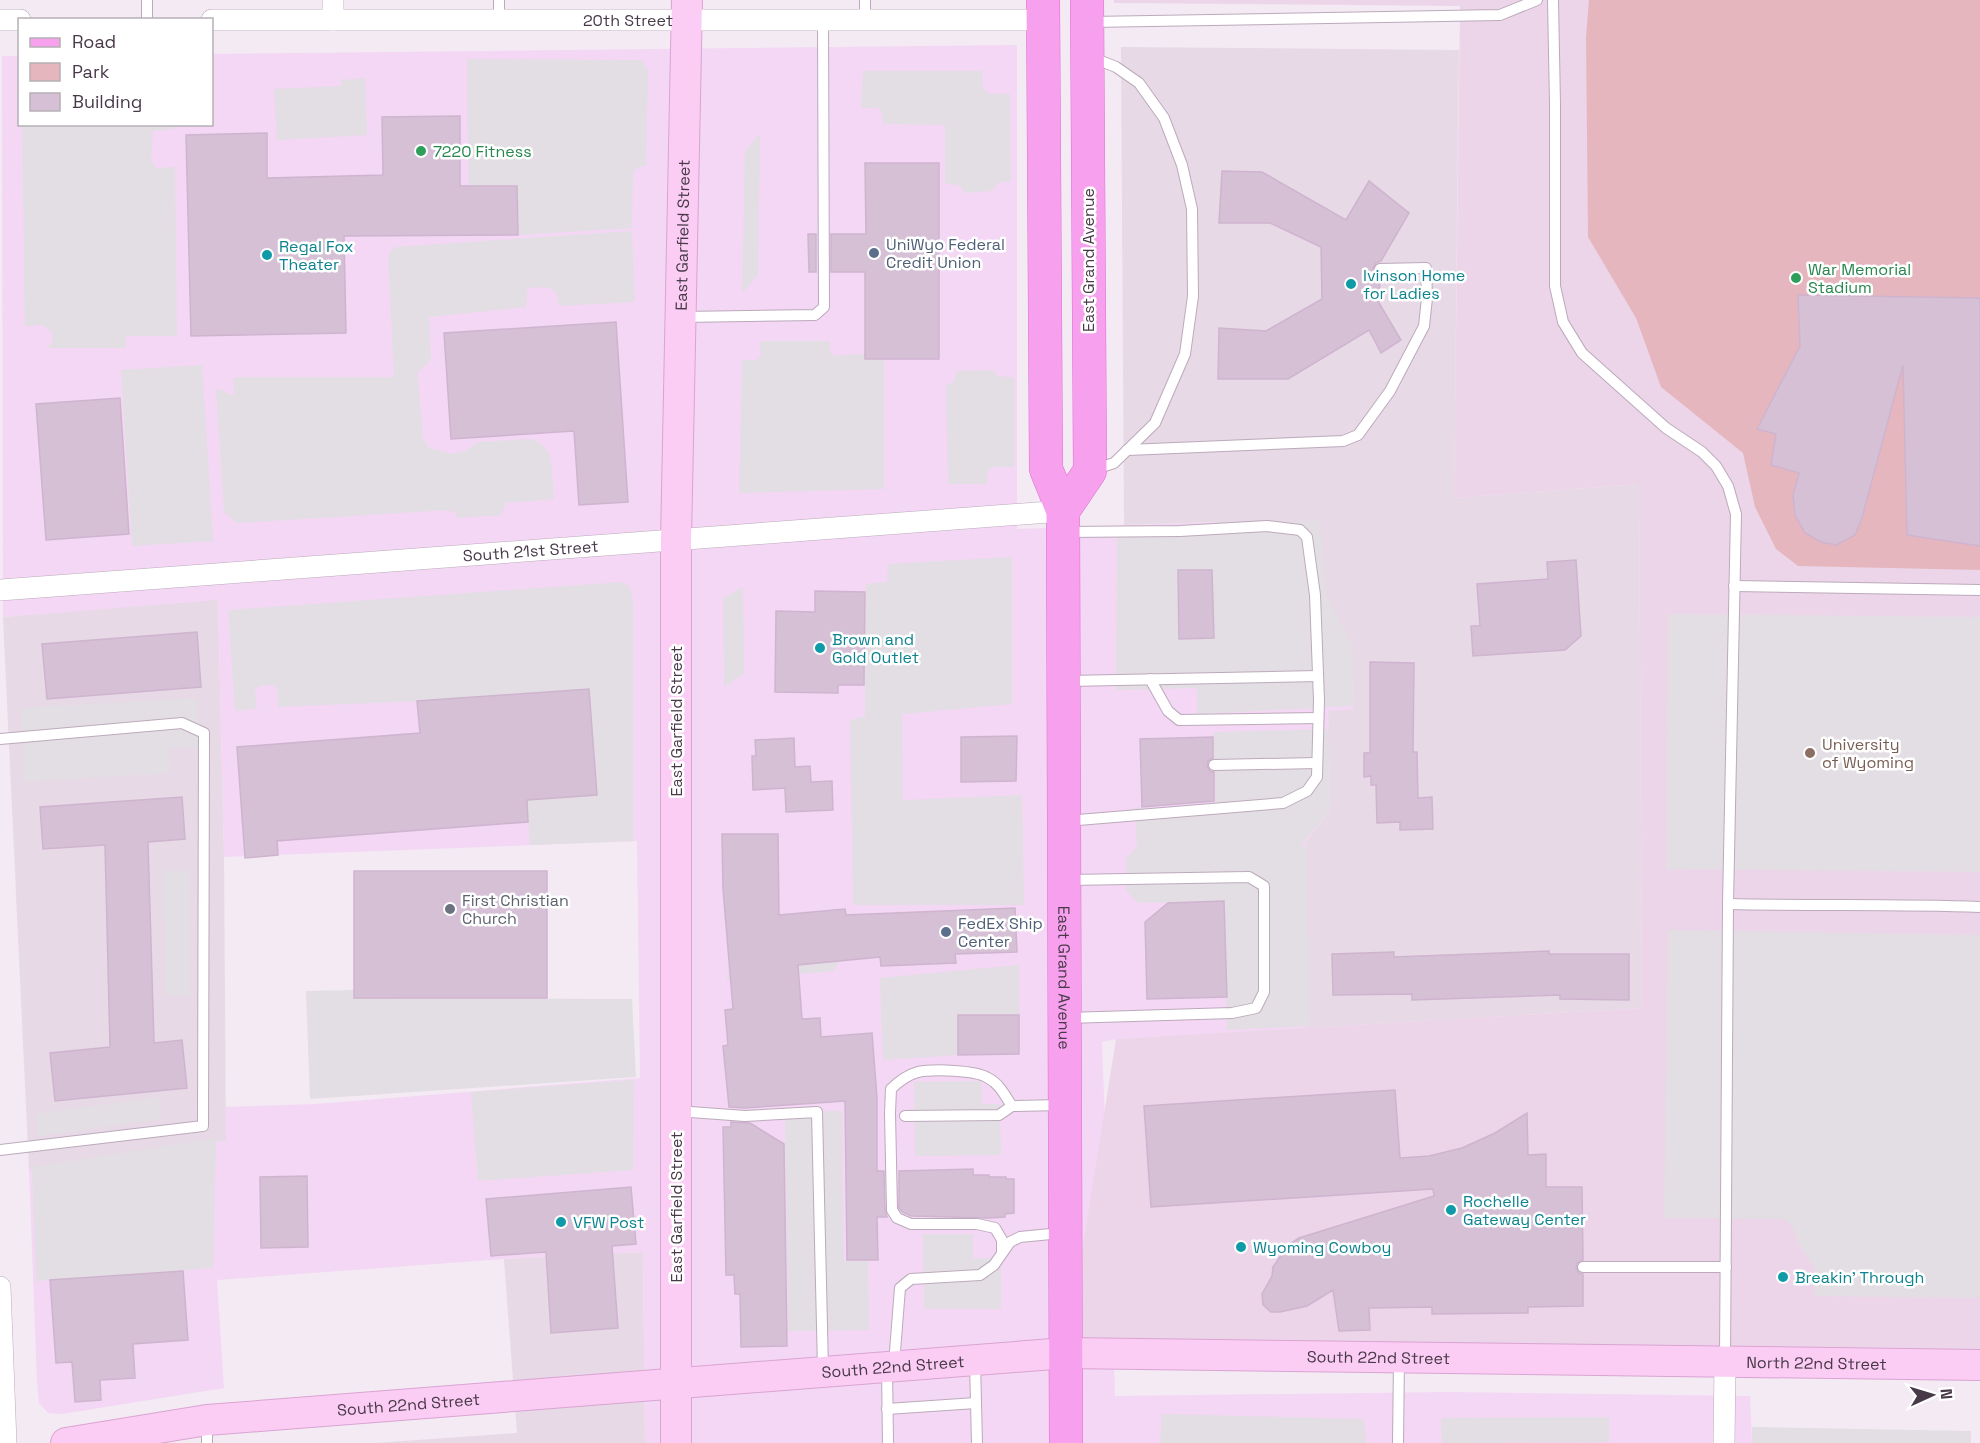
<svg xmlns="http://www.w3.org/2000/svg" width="1980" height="1443" font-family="'Space Grotesk',sans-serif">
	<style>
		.residential { fill: #e7d9e6 }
		.commercial { fill: #f3d7f4 }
		.education { fill: #ecd5e9 }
		.green { fill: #e5b6bd }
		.parking { fill: #e3dee3 }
		.building { fill: #d5c0d5; stroke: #cfb4cf; stroke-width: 1.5 }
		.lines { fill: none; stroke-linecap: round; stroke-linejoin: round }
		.lane-casing { stroke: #bcaabb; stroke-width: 12 }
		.street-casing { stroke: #bcaabb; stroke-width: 22 }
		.secondary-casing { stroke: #d9a4d2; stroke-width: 32 }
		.primary-casing { stroke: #dc70d1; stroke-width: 34 }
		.lane { stroke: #fff; stroke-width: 10 }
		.street { stroke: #fff; stroke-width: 21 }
		.secondary { stroke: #fbcdf4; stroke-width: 30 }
		.primary { stroke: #f7a0ed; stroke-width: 33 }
		.leisure-dot { fill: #2e9e5b; stroke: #fff; stroke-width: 2 }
		.service-dot { fill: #5c6f8a; stroke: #fff; stroke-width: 2 }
		.culture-dot { fill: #0f9aa8; stroke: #fff; stroke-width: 2 }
		.education-dot { fill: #8d6e63; stroke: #fff; stroke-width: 2 }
		.worship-dot { fill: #6b7280; stroke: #fff; stroke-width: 2 }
		.labels { text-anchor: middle; stroke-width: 5; stroke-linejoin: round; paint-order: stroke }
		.street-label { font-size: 16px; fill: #473947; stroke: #fff }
		.leisure-label { font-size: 16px; fill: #27864d; stroke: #fff; text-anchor: start }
		.service-label { font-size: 16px; fill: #4e5e75; stroke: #fff; text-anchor: start }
		.culture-label { font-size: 16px; fill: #0d838f; stroke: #fff; text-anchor: start }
		.education-label { font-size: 16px; fill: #785e54; stroke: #fff; text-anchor: start }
		.worship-label { font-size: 16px; fill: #5b616d; stroke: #fff; text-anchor: start }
	</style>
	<rect width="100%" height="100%" fill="#f4eaf3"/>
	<g class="residential">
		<polygon points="1121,47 1459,50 1454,498 1639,484 1642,1008 1306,1028 1305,843 1330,810 1328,710 1353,709 1351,648 1250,542 1220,522 1124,525"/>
		<polygon points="218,599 224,857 226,1141 29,1170 3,617"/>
		<polygon points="643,1252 645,1443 375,1443 517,1433 504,1259"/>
	</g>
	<polygon class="commercial" points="1017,45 1017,529 1220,522 1250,542 1318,597 1351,648 1353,709 1328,711 1330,810 1305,843 1306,1028 1116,1039 1102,1042 1115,1396 1448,1392 1750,1396 1752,1443 645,1443 643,1252 504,1259 217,1280 224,1388 62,1414 48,1413 39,1403 37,1381 29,1170 226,1141 226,1107 316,1104 640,1078 637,841 224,857 218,600 3,617 2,56 19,56 20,124 212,124 212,54"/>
	<polygon class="education" points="1114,0 1980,0 1980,1365 1066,1353 1116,1039 1642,1008 1639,484 1454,498 1460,6 1114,3"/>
	<polygon class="green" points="1589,0 1980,0 1980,570 1798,566 1776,549 1755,507 1743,453 1661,387 1636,318 1588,237 1586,37"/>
	<g class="parking">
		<polygon points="467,59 641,60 648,69 646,166 640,166 633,172 632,228 518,235 517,186 468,186"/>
		<polygon points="863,71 982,71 983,87 985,91 989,94 1010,94 1011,182 1000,182 991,191 963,193 962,187 958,185 945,183 945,125 883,124 882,114 878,108 861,108"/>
		<polygon points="365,78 367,135 277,140 274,89 341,86 341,80"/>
		<polygon points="22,125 174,125 174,129 153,131 151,161 156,168 175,167 177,336 126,336 126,348 48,348 52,342 52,332 43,325 25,326"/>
		<polygon points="760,134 758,275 742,293 745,151"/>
		<polygon points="632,231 635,302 559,306 557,294 551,289 544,287 530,288 527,291 526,307 429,317 431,360 418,372 418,375 423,438 429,448 453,454 465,451 478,442 530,439 539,442 548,451 551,460 554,499 506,503 501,515 458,518 455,513 448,510 237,523 224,512 216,388 232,395 234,394 233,378 236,377 394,377 388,262 389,253 396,247"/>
		<polygon points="760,341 830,341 830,352 833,356 865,354 865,359 884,359 884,489 739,493 742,360 757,360 761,355"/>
		<polygon points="202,365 213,541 132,546 121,370"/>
		<polygon points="993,370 996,375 1005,377 1014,377 1014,467 992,467 987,472 987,484 948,484 946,385 953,383 957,371"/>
		<polygon points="1319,521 1327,597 1352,645 1353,706 1197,714 1197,688 1116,690 1117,529"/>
		<polygon points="1012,557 1012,704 902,714 903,800 1022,795 1024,905 853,905 850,720 865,716 866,584 887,582 888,564"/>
		<polygon points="623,582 628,585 631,592 633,604 633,841 530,845 527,800 597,794 589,689 417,701 278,707 277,689 274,686 266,685 259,686 255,689 257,708 235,711 228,610"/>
		<polygon points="743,587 744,674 724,687 723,598"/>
		<polygon points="1668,614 1980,617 1980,872 1666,869"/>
		<polygon points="197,698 200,747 169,748 170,773 24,782 20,708"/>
		<polygon points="1329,729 1330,810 1301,846 1307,847 1309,1026 1227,1030 1223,901 1139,903 1126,891 1126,858 1137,847 1135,807 1142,809 1214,807 1213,737 1215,732"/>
		<polygon points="164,871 189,871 190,995 165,995"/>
		<polygon points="1668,930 1980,935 1980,1298 1814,1296 1815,1270 1799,1244 1792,1226 1785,1219 1664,1218"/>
		<polygon points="840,961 833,971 726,980 730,970"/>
		<polygon points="1019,965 1019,1015 958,1015 958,1055 883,1060 880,978"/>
		<polygon points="354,990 355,998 632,999 636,1077 310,1099 306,991"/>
		<polygon points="634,1080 633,1170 478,1181 471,1092"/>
		<polygon points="981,1081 982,1104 1000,1104 1001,1155 915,1156 914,1082"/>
		<polygon points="158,1097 161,1119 38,1136 35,1114"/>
		<polygon points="842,1111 844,1261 868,1261 869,1330 788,1331 785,1112"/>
		<polygon points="216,1138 213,1268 36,1281 32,1167"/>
		<polygon points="923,1234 973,1234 973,1258 1001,1258 1001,1309 924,1309"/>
		<polygon points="1162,1414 1364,1419 1366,1443 1160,1443"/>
		<polygon points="1609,1417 1609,1442 1442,1443 1441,1418"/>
		<polygon points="1752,1427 1971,1431 1971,1443 1752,1443"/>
	</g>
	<g class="building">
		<polygon points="460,116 460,186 517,186 518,235 344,236 346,333 191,336 186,135 267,133 267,178 383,175 382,117"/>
		<polygon points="865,163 939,163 939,359 865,359 865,272 831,272 831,234 866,234"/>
		<polygon points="1222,171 1262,172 1346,220 1369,181 1409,213 1381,261 1376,263 1373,269 1374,273 1380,276 1379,303 1401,340 1381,353 1369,330 1288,379 1218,379 1219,328 1266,331 1322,299 1321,247 1270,223 1219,223"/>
		<polygon points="808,234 816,234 816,272 809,272"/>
		<polygon points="1798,295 1980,298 1980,546 1907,535 1903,365 1862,518 1855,535 1836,545 1821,542 1805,533 1795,515 1793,495 1799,473 1771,465 1776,434 1757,429 1800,346"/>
		<polygon points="616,322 628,502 579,505 574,431 451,439 444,333"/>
		<polygon points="120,398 129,534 46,540 36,404"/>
		<polygon points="1576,560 1581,636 1565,650 1473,656 1471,626 1480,626 1477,584 1548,579 1547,562"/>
		<polygon points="1178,570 1212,570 1214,638 1179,639"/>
		<polygon points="815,591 865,592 864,685 838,685 838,693 775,692 776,611 815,612"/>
		<polygon points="197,632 201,687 47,699 42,644"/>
		<polygon points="1370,662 1414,663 1413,752 1417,752 1418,798 1432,797 1433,829 1400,830 1400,822 1377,823 1376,785 1371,785 1371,776 1364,777 1364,753 1370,753"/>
		<polygon points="589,689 597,795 527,800 528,822 277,841 278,855 245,858 237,747 420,733 417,701"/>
		<polygon points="1017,736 1016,781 961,782 961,737"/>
		<polygon points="1213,737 1213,758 1208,761 1207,766 1210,771 1214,772 1214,801 1142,807 1140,739"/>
		<polygon points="794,738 795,767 810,766 811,782 832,781 833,810 786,812 785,788 753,790 752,756 756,756 755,740"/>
		<polygon points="182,797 185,839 148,842 154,1043 182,1040 187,1088 55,1101 50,1053 110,1047 105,845 43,849 40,807"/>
		<polygon points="722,834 778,834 779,915 845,909 846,915 1015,908 1017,952 955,954 956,963 881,966 880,957 798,965 802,1019 820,1018 821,1037 872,1033 877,1098 877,1171 884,1171 885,1210 887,1217 877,1217 878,1260 847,1260 845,1101 745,1108 729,1107 723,1046 728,1045 725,1010 733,1009 723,889"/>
		<rect x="354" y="871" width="193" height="127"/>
		<polygon points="1224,901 1227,997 1147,999 1145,922 1168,903"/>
		<polygon points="1549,951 1549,954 1629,954 1629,1000 1560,999 1560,995 1412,1000 1412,994 1333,995 1332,954 1394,952 1394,957"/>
		<polygon points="958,1015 1019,1015 1019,1054 958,1055"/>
		<polygon points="1395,1090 1400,1158 1429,1156 1462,1148 1495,1133 1527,1113 1528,1155 1546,1154 1546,1187 1582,1187 1583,1260 1577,1263 1576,1268 1579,1273 1583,1274 1583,1306 1528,1307 1528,1313 1432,1314 1432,1307 1369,1308 1370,1330 1339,1331 1333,1290 1307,1306 1280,1312 1271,1312 1263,1305 1262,1294 1272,1276 1273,1267 1288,1245 1299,1238 1434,1196 1433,1189 1151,1207 1144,1106"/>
		<polygon points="731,1122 750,1123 784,1144 787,1346 741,1347 740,1294 735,1294 734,1275 726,1275 723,1127 731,1127"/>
		<polygon points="973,1169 973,1175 989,1175 989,1177 1006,1177 1006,1179 1014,1179 1014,1213 1005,1214 1005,1217 988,1218 911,1216 902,1212 899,1208 899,1171"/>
		<polygon points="307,1176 308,1247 261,1248 260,1177"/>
		<polygon points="631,1187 636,1244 612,1246 618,1328 551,1333 546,1252 491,1256 486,1199"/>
		<polygon points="183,1271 188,1340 133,1344 135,1378 100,1380 101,1400 75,1402 72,1362 56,1363 50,1280"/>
	</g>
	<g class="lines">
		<defs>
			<g id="lane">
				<polyline points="865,0 865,20"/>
				<polyline points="1553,0 1555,104 1555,286 1563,322 1582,353 1666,428 1702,452 1716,466 1728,486 1736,514 1728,904 1725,1359"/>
				<polyline points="147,20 147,0"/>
				<polyline points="499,20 499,0"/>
				<polyline points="1090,22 1500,15 1537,0"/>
				<polyline points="1091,57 1116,67 1139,83 1164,118 1182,165 1192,209 1193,296 1185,354 1155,423 1114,463 1093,470"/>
				<polyline points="682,317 815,315 824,307 823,20"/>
				<polyline points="1127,450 1343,441 1358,435 1390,391 1424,326 1427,298 1426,268 1380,269"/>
				<polyline points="1734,586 1980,590"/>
				<polyline points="1150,679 1168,711 1179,720 1318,718"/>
				<polyline points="1067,681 1318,676"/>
				<polyline points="0,739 182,723 204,733 203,1126 0,1150"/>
				<polyline points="1214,765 1317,763"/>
				<polyline points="1066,821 1283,803 1307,791 1317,777 1319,700 1315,595 1307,537 1300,530 1267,526 1180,531 1066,532"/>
				<path d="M 1728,904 C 1812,906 1896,904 1980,907"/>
				<polyline points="1067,1018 1232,1013 1256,1008 1264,992 1264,886 1249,877 1068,880"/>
				<polyline points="677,1111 745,1116 817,1112 823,1369"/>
				<polyline points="905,1116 999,1115 1012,1106 1062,1105"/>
				<path d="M 1002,1252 L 1002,1240 L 995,1228 L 977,1224 L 911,1224 L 897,1218 L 892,1210 L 890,1113 L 891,1089 C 899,1081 907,1075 918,1072 C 933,1069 976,1070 988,1078 C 1000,1084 1005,1096 1012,1106"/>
				<polyline points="1583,1267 1726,1267"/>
				<polyline points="975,1362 977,1443"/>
				<polyline points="894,1364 900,1288 911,1279 980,1275 994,1265 1010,1242 1020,1237 1061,1233"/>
				<polyline points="887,1368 888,1443"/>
				<polyline points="887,1409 976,1403"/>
				<polyline points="207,1443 207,1422"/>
				<polyline points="1398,1443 1399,1359"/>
			</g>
			<g id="street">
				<polyline points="0,20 20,20"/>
				<path id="s1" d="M 212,20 L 1043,20"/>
				<polyline points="333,20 333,0"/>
				<path id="s2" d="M 0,590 L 1063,511"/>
				<polyline points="0,1287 6,1443"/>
				<polyline points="1724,1443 1725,1362"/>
			</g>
			<g id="secondary">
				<path id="s3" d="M 66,1443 L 207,1420 L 1066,1353 L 1980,1365"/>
				<path id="s4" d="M 676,1443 L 676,540 L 687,0"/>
			</g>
			<g id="primary">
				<path id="s5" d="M 1043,0 L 1046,469 L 1063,511 L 1066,1443"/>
				<polyline points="1063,511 1090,471 1087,0"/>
			</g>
		</defs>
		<use href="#lane" class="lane-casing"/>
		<use href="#street" class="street-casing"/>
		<use href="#secondary" class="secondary-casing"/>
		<use href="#primary" class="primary-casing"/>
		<use href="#lane" class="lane"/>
		<use href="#street" class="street"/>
		<use href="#secondary" class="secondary"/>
		<use href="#primary" class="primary"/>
	</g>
	<g class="leisure-dot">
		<circle cx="421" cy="151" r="6"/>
		<circle cx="1796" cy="278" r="6"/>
	</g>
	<g class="service-dot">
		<circle cx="874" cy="253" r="6"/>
		<circle cx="946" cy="932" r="6"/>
	</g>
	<g class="culture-dot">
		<circle cx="267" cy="255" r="6"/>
		<circle cx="1351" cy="284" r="6"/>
		<circle cx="820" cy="648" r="6"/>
		<circle cx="1451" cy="1210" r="6"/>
		<circle cx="561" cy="1222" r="6"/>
		<circle cx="1241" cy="1247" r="6"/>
		<circle cx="1783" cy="1277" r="6"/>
	</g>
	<circle class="education-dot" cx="1810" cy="753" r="6"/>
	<circle class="worship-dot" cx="450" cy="909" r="6"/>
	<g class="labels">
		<g class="street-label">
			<text dy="6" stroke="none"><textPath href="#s1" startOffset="416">20th Street</textPath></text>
			<text dy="6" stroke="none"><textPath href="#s4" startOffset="1208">East Garfield Street</textPath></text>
			<text transform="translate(1088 260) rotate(-90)" y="6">East Grand Avenue</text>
			<text dy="6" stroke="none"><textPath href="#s2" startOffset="532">South 21st Street</textPath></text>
			<text transform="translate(676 721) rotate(-90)" y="6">East Garfield Street</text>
			<text dy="6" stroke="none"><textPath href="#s5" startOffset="981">East Grand Avenue</textPath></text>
			<text transform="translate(676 1207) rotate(-90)" y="6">East Garfield Street</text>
			<text dy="6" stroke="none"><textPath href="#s3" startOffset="1317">South 22nd Street</textPath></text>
			<text dy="6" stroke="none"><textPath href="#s3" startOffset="1755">North 22nd Street</textPath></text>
			<text dy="6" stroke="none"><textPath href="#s3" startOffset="831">South 22nd Street</textPath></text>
			<text dy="6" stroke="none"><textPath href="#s3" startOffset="345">South 22nd Street</textPath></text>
		</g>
		<g class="leisure-label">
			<text x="433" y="157">7220 Fitness</text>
			<text x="1808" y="275">War Memorial<tspan x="1808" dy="18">Stadium</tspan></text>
		</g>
		<g class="service-label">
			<text x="886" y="250">UniWyo Federal<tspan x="886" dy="18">Credit Union</tspan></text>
			<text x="958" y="929">FedEx Ship<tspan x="958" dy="18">Center</tspan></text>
		</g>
		<g class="culture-label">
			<text x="279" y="252">Regal Fox<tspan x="279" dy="18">Theater</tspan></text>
			<text x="1363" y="281">Ivinson Home<tspan x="1363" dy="18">for Ladies</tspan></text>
			<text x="832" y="645">Brown and<tspan x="832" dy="18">Gold Outlet</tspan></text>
			<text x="1463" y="1207">Rochelle<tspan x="1463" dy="18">Gateway Center</tspan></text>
			<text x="573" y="1228">VFW Post</text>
			<text x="1253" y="1253">Wyoming Cowboy</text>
			<text x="1795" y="1283">Breakin' Through</text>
		</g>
		<g class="education-label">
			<text x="1822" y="750">University<tspan x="1822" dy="18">of Wyoming</tspan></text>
		</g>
		<g class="worship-label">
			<text x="462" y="906">First Christian<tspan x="462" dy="18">Church</tspan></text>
		</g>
	</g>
	<rect x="18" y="18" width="195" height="108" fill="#ffffff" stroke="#b5b0b5" stroke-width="1.5"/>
	<rect x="30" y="38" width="30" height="9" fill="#f7a0ed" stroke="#b5b0b5" stroke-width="1.5"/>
	<text x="72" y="48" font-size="18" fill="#473947">Road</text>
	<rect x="30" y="63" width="30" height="18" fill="#e5b6bd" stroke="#b5b0b5" stroke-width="1.5"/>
	<text x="72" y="78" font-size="18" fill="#473947">Park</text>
	<rect x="30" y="93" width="30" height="18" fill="#d5c0d5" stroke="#b5b0b5" stroke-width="1.5"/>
	<text x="72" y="108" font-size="18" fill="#473947">Building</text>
	<g transform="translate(1932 1395) rotate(86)" stroke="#ffffff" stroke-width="4.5" paint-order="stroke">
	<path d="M0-4.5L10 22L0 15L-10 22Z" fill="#473947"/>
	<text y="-9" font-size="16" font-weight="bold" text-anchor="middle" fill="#473947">N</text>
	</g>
</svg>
